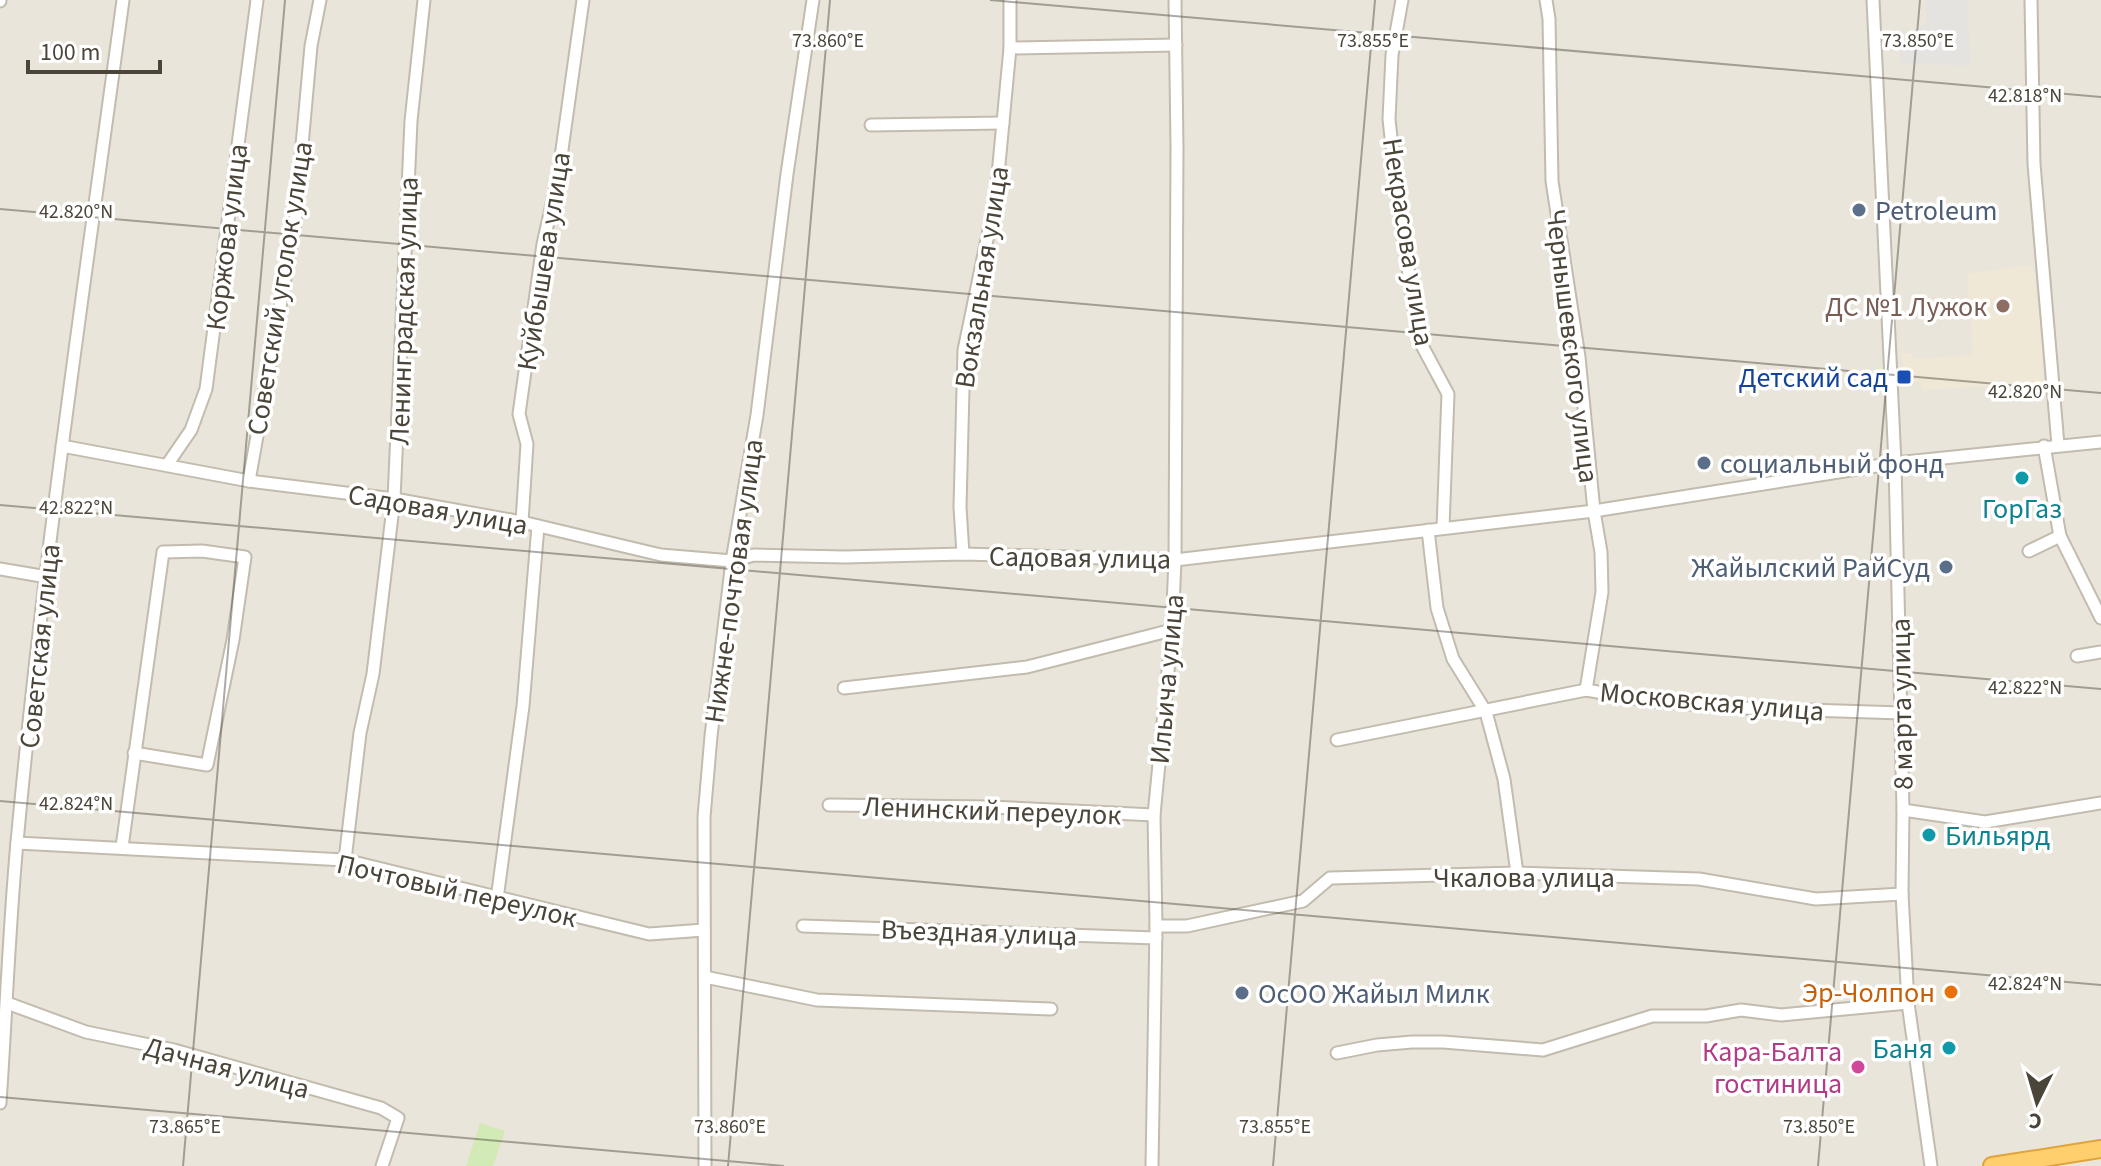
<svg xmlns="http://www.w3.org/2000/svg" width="2101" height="1166" font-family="'Source Sans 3',sans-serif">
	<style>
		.residential { fill: #eae5da }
		.education { fill: #efe8d6 }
		.green { fill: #d2eab5 }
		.parking { fill: #e5e3e0 }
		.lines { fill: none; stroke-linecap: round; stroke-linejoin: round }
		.minor-casing { stroke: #c2bbae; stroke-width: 15 }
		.highway-casing { stroke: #e0a43c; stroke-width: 20 }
		.minor { stroke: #fff; stroke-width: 11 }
		.highway { stroke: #ffcf6e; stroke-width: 16 }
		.ticks { fill: none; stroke: #4b4439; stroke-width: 2; stroke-opacity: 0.45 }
		.service-dot { fill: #5c6f8a; stroke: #fff; stroke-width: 3 }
		.education-dot { fill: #8d6e63; stroke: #fff; stroke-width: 3 }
		.transit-dot { fill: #1a4fb4; stroke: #fff; stroke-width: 3 }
		.culture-dot { fill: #0f9aa8; stroke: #fff; stroke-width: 3 }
		.food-dot { fill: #e8710a; stroke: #fff; stroke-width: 3 }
		.hotel-dot { fill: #d1479c; stroke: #fff; stroke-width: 3 }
		.labels { text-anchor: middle; stroke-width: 7; stroke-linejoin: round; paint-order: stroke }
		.service-label { font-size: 28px; fill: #4e5e75; stroke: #fff; text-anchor: start }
		.street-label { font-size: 28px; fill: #4b4439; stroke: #fff }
		.education-label { font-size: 28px; fill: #785e54; stroke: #fff; text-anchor: end }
		.transit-label { font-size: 28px; fill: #164399; stroke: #fff; text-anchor: end }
		.culture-label { font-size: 28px; fill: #0d838f; stroke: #fff }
		.food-label { font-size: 28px; fill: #c56008; stroke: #fff; text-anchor: end }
		.hotel-label { font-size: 28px; fill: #b23c85; stroke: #fff; text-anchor: end }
		.ticks-label { font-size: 20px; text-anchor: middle; fill: #4b4439; stroke: #fff; stroke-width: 7; stroke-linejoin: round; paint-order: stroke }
	</style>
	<rect width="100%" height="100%" fill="#f6f3ec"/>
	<rect class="residential" x="0" y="0" width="2101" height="1166"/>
	<polygon class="education" points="2027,265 2033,269 2042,338 2043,385 2022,384 1923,390 1920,382 1905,383 1901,353 1912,353 1913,359 1973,355 1967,274"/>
	<polygon class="green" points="480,1123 505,1131 493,1166 466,1166"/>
	<polygon class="parking" points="1926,0 1967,0 1971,66 1900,63 1900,38 1926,24"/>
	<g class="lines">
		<defs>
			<g id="minor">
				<polyline points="1402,0 1392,55 1389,119 1398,203 1419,340 1448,394 1443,528"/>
				<polyline points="1546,0 1549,19 1552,181 1579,357 1594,511 1601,552 1602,592 1586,690"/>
				<polyline points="1873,0 1895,463 1903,810 1902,894 1908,1003 1931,1166"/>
				<polyline points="2031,0 2034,164 2058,445"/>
				<polyline points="0,1 0,0"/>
				<polyline points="1010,48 1176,45"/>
				<polyline points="871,125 1003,123"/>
				<polyline points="62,446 249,481 394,499 522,522 661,555 732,561 754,555 845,557 963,554 1175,560 1594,511 1895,463 2101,442"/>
				<polyline points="2044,446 2060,536 2101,618"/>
				<polyline points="167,465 191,430 206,389 257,0"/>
				<polyline points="249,481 295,222 311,46 320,0"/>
				<polyline points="522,522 527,444 519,414 543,244 558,178 583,0"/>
				<polyline points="1428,530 1437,608 1453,659 1486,712 1504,779 1517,873"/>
				<polyline points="2029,551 2060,536"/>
				<polyline points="963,554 960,507 964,350 996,196 1010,48 1010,0"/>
				<polyline points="0,569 47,577"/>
				<polyline points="2077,656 2101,652"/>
				<polyline points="844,688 1027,667 1172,630"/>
				<polyline points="1337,740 1586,690 1650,701 1743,708 1901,713"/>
				<polyline points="829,805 990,807 1154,815"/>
				<polyline points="1903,810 1985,822 2101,803"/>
				<polyline points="17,843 345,860 649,934 704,930"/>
				<polyline points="122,847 163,552 202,551 245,557 233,640 207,765 134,753"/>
				<polyline points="345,860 360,733 373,674 394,499 411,121 424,0"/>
				<polyline points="497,899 523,706 538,526"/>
				<polyline points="803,926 1156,938"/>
				<polyline points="1156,926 1187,926 1303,901 1330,878 1517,873 1699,879 1816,899 1902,894"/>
				<polyline points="705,977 817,1000 1051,1009"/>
				<polyline points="7,1003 86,1032 174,1050 381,1108 398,1118 382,1166"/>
				<polyline points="1337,1053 1377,1045 1412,1042 1443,1042 1543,1050 1652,1016 1706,1016 1741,1010 1781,1015 1908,1003"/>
				<path d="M 0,1103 C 6,1016 9,929 17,842 C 43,561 85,280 123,0"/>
				<polyline points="705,1166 704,817 711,736 732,561 757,415 787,174 813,0"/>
				<polyline points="1152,1166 1156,926 1154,815 1172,630 1175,560 1177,148 1175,0"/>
			</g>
			<polyline id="highway" points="1992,1166 2101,1149"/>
		</defs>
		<use href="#minor" class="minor-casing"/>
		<use href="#highway" class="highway-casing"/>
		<use href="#minor" class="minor"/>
		<use href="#highway" class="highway"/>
	</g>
	<path class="ticks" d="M 990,0 L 2101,97M 0,209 L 2101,393M 0,505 L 2101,689M 0,801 L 2101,985M 0,1097 L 784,1166M 183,1166 L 285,0M 728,1166 L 830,0M 1273,1166 L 1375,0M 1818,1166 L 1920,0"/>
	<g class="service-dot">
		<circle cx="1859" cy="210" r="8"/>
		<circle cx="1704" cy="463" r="8"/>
		<circle cx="1946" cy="567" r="8"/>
		<circle cx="1242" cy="993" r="8"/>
	</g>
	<circle class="education-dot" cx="2003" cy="306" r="8"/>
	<rect class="transit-dot" x="1896" y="369" width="16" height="16" rx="4"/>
	<g class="culture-dot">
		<circle cx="2022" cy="478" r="8"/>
		<circle cx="1929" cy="835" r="8"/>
		<circle cx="1949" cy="1048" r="8"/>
	</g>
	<circle class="food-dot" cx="1951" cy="992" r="8"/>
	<circle class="hotel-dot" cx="1858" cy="1067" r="8"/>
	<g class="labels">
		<g class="service-label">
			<text x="1875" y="220">Petroleum</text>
			<text x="1720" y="473">социальный фонд</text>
			<text x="1930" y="577" text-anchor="end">Жайылский РайСуд</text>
			<text x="1258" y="1003">ОсОО Жайыл Милк</text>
		</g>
		<g class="street-label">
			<text transform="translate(226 237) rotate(-83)" y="10">Коржова улица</text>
			<text transform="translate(1409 242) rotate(81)" y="10">Некрасова улица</text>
			<text transform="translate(543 261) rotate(-81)" y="10">Куйбышева улица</text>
			<text transform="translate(981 277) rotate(-81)" y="10">Вокзальная улица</text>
			<text transform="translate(279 288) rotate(-81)" y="10">Советский уголок улица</text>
			<text transform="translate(403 311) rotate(-88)" y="10">Ленинградская улица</text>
			<text transform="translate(1573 346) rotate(83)" y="10">Чернышевского улица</text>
			<text transform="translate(438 509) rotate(10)" y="10">Садовая улица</text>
			<text transform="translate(1080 557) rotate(1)" y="10">Садовая улица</text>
			<text transform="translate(733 581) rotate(-82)" y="10">Нижне-почтовая улица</text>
			<text transform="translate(39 646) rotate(-84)" y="10">Советская улица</text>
			<text transform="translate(1166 679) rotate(-85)" y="10">Ильича улица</text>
			<text transform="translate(1712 701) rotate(5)" y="10">Московская улица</text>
			<text transform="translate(1901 704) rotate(-91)" y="10">8 марта улица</text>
			<text transform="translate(992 810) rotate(2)" y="10">Ленинский переулок</text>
			<text x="1524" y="887">Чкалова улица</text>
			<text transform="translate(457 890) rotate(13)" y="10">Почтовый переулок</text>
			<text transform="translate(979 932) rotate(2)" y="10">Въездная улица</text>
			<text transform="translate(227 1067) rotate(15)" y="10">Дачная улица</text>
		</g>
		<g class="education-label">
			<text x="1987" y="316">ДС №1 Лужок</text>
		</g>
		<g class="transit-label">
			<text x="1888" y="387">Детский сад</text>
		</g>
		<g class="culture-label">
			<text x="2022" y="518">ГорГаз</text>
			<text x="1945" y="845" text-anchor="start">Бильярд</text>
			<text x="1933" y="1058" text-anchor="end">Баня</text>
		</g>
		<g class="food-label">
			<text x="1935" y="1002">Эр-Чолпон</text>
		</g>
		<g class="hotel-label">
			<text x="1842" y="1061">Кара-Балта<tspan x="1842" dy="32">гостиница</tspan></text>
		</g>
	</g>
	<g class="ticks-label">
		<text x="828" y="47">73.860°E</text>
		<text x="1373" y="47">73.855°E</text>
		<text x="1918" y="47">73.850°E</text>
		<text x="2025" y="102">42.818°N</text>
		<text x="76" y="218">42.820°N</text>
		<text x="2025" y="398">42.820°N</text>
		<text x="76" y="514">42.822°N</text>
		<text x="2025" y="694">42.822°N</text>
		<text x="76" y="810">42.824°N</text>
		<text x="2025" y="990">42.824°N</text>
		<text x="185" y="1133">73.865°E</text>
		<text x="730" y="1133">73.860°E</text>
		<text x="1275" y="1133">73.855°E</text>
		<text x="1819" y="1133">73.850°E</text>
	</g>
	<g transform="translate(2037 1102) rotate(185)" stroke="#ffffff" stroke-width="6" paint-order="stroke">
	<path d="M0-6L14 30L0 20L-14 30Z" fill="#4b4439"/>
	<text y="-12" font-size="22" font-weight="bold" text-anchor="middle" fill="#4b4439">С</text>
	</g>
	<path d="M28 60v12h132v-12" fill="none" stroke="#4b4439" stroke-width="4"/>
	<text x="40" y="60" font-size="24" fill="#4b4439" stroke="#ffffff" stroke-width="6" paint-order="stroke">100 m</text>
</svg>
